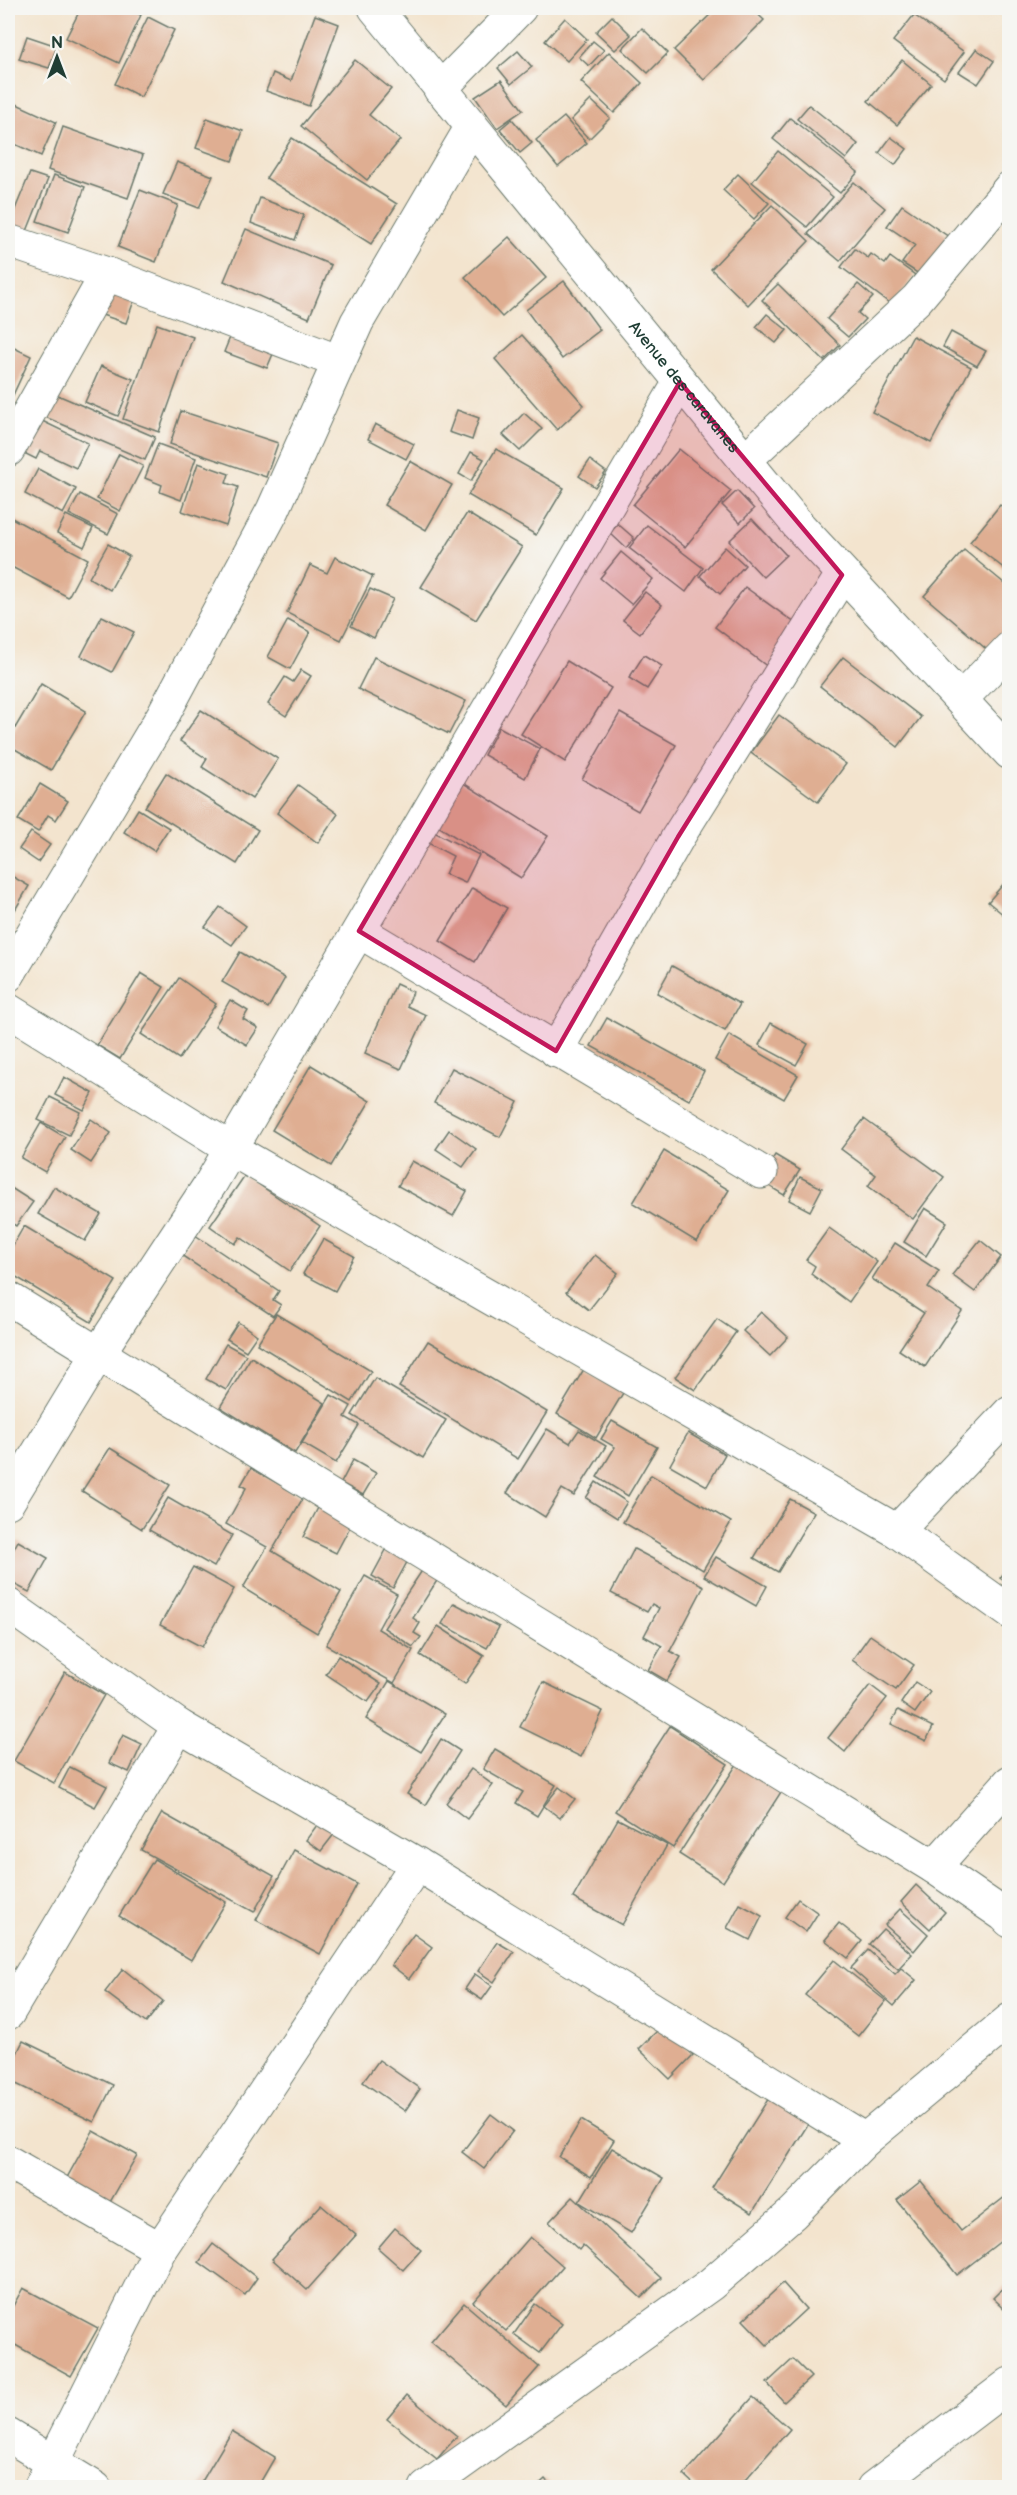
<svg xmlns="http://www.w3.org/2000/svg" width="1017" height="2495" font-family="'Balsamiq Sans',sans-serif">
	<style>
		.building { fill: #dfae92 }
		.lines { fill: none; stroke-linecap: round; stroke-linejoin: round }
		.minor-casing { stroke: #69776a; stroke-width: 35 }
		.minor { stroke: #fff; stroke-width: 33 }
		.marked { fill: #c2185b; fill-opacity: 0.2; stroke: #c2185b; stroke-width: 4.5; stroke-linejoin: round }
		.labels { text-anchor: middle; stroke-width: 4.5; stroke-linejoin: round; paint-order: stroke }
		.street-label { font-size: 16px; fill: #1f3d34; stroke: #f6f6f2 }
	</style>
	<rect width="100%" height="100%" fill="#f6f6f2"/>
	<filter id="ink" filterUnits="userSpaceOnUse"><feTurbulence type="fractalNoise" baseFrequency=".0167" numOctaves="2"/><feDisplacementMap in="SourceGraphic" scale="12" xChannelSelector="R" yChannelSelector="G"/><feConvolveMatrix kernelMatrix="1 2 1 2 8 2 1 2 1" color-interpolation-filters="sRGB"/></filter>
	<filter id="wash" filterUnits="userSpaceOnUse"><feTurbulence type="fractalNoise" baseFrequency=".008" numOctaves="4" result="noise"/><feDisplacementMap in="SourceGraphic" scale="24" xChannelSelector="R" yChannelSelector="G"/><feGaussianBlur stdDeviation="1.35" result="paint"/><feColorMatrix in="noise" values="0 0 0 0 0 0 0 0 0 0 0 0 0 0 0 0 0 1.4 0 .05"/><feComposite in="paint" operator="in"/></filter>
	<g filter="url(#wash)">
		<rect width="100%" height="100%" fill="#f3e4ce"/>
		<g id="blocks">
			<g class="building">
				<polygon points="81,8 125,8 141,15 119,63 66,38"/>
				<polygon points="717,8 751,8 764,20 704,80 674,50"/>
				<polygon points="315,15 339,24 309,106 266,91 273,73 291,81"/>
				<polygon points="914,15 964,52 944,79 893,41"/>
				<polygon points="612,16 631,35 615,50 596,32"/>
				<polygon points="148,17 174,30 141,97 115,84"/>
				<polygon points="565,18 587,39 567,61 545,41"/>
				<polygon points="642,28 668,53 648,73 622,49"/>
				<polygon points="27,36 57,46 49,68 19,59"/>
				<polygon points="593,41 604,50 589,66 579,57"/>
				<polygon points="976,49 994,61 978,84 959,72"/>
				<polygon points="518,51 532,67 511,84 498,68"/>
				<polygon points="609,52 642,83 614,113 581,82"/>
				<polygon points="355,60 391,89 369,115 400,140 367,180 301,126"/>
				<polygon points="902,60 931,84 897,125 868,101"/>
				<polygon points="501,80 523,110 497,128 475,97"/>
				<polygon points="8,100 56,122 41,156 8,141"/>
				<polygon points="591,100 610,118 589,139 571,120"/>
				<polygon points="809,105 858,144 846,159 797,119"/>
				<polygon points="564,117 587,143 558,167 536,140"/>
				<polygon points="207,118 243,131 232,161 196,148"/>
				<polygon points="790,118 858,172 840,193 773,139"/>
				<polygon points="512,119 532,143 520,153 500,129"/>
				<polygon points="63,127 143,155 128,198 48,170"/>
				<polygon points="891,137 907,149 895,165 879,153"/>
				<polygon points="292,138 397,204 371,244 266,178"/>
				<polygon points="778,151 833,197 807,227 752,182"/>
				<polygon points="177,162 213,176 199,208 163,194"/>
				<polygon points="30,173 48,179 27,231 9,224"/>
				<polygon points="738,174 769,203 754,219 723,190"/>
				<polygon points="54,175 85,187 68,232 37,221"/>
				<polygon points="854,182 885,208 840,261 808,234"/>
				<polygon points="140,190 178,205 156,262 118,247"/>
				<polygon points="260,198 304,215 295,240 251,223"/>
				<polygon points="772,205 809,241 748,305 711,269"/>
				<polygon points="902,205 952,239 925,278 902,263 915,245 887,226"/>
				<polygon points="246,229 331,265 309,318 224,281"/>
				<polygon points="509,237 546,278 502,317 465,277"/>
				<polygon points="855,249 868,258 871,254 885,264 890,257 915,275 892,305 841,267"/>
				<polygon points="564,281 600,330 562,359 526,310"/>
				<polygon points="778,284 840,345 824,361 762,300"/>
				<polygon points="858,284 873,297 858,313 865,319 848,337 827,319"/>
				<polygon points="99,286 135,298 126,323 90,311"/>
				<polygon points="767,314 787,330 776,343 756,327"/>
				<polygon points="157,324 193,337 159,432 123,419"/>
				<polygon points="233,330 276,347 267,368 224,352"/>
				<polygon points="951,332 986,351 977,366 943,347"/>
				<polygon points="522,335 584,405 557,430 495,359"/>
				<polygon points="913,336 971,367 931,443 872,412"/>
				<polygon points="8,345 31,356 13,395 8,393"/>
				<polygon points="101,366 133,379 118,416 85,402"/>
				<polygon points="53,393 155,437 145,460 43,416"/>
				<polygon points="457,410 479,418 472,440 449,432"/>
				<polygon points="181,411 278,443 266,477 170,444"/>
				<polygon points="524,413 542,429 520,451 503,435"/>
				<polygon points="38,419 88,443 76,468 40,451 36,459 22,452"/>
				<polygon points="375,424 414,444 406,459 368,439"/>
				<polygon points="158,444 196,458 181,500 160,492 162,485 145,478"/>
				<polygon points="496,449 564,488 536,535 468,495"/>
				<polygon points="679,449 731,491 685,547 633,505"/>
				<polygon points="471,452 484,459 471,481 459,474"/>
				<polygon points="119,454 143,466 120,511 97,499"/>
				<polygon points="590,460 606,472 595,487 579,476"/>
				<polygon points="410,461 452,485 426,530 384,505"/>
				<polygon points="198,463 229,474 226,483 238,487 226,526 182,511"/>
				<polygon points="38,469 76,489 63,514 25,494"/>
				<polygon points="737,491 754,509 740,523 722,505"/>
				<polygon points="80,494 118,514 108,534 69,514"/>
				<polygon points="1000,505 1010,512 1010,573 970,542"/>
				<polygon points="467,513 522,547 476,620 421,587"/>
				<polygon points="66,515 93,528 84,547 57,533"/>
				<polygon points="8,516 88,559 68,597 8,565"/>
				<polygon points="752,519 786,555 763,577 729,541"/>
				<polygon points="618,524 634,538 626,548 610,533"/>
				<polygon points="647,525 703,568 686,592 629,548"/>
				<polygon points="108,544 129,556 110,590 89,578"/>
				<polygon points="725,547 745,565 720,594 700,576"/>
				<polygon points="964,550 1010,588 1010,633 992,654 924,596"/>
				<polygon points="621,552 653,579 631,604 600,578"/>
				<polygon points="335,557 373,576 341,640 287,613 310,565 327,573"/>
				<polygon points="745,587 799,626 768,667 715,627"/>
				<polygon points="370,589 393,599 374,638 351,626"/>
				<polygon points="645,592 662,605 640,633 623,620"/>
				<polygon points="102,616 134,632 112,672 81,656"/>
				<polygon points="288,620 310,632 290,669 268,657"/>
				<polygon points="644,655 662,666 647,689 629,678"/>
				<polygon points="374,657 466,701 449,734 358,689"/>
				<polygon points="843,657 921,717 898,747 820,686"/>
				<polygon points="567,661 611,688 565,762 521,734"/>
				<polygon points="301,670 311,676 286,716 268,704 285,677 293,682"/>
				<polygon points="41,684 86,711 51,770 8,745 8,740"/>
				<polygon points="201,710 278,759 252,799 202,767 207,759 180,741"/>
				<polygon points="620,713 676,745 638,811 582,779"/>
				<polygon points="779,715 846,764 818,802 751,753"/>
				<polygon points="499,727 540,749 525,778 484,755"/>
				<polygon points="166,773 258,830 237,864 145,807"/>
				<polygon points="460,781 548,836 521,878 433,823"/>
				<polygon points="40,784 68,801 56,820 48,815 38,832 18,820"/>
				<polygon points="298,785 338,814 318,843 277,813"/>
				<polygon points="138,809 169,828 154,851 124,832"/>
				<polygon points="432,831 479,855 465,883 445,874 453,856 426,842"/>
				<polygon points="31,832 50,845 38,862 19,849"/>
				<polygon points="8,874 29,886 15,910 8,906"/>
				<polygon points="1006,881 1010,884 1010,920 988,902"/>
				<polygon points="472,888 507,908 475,962 440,941"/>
				<polygon points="220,907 246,926 232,945 205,927"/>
				<polygon points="240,952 285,978 268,1008 222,982"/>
				<polygon points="672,966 740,1004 725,1031 657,993"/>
				<polygon points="141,973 164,987 120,1059 97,1045"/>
				<polygon points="179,978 216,1004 179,1059 141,1034"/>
				<polygon points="396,984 413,992 407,1006 426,1015 401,1069 365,1053"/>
				<polygon points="230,1000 248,1011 243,1019 258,1028 247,1045 215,1026"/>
				<polygon points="607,1018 704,1071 689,1100 591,1046"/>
				<polygon points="771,1023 808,1044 796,1065 759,1045"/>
				<polygon points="729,1035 798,1075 784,1099 715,1060"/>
				<polygon points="311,1065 370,1101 331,1166 272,1130"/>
				<polygon points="452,1068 518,1102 500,1137 434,1103"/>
				<polygon points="64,1077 93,1093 84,1110 55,1095"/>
				<polygon points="50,1097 80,1112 69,1135 38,1120"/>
				<polygon points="91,1119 111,1133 91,1163 71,1150"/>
				<polygon points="864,1119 944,1177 913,1219 868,1186 876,1175 841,1149"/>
				<polygon points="41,1123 65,1137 45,1172 21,1158"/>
				<polygon points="449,1130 476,1149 463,1167 436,1149"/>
				<polygon points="664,1151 729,1190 697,1242 633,1203"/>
				<polygon points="775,1155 800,1170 784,1195 759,1180"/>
				<polygon points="412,1161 467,1191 453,1216 398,1186"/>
				<polygon points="245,1175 320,1226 290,1271 240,1237 235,1244 210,1226"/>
				<polygon points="800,1177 822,1188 810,1211 789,1200"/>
				<polygon points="8,1186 33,1202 16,1226 8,1221"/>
				<polygon points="54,1187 101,1214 85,1241 38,1214"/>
				<polygon points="925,1208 947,1222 926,1256 904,1242"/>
				<polygon points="24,1226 116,1281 91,1322 8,1272 8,1254"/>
				<polygon points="829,1228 877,1262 849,1302 811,1274 815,1266 806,1260"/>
				<polygon points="195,1235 279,1291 273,1300 281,1305 273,1316 181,1255"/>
				<polygon points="323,1239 354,1256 335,1291 303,1274"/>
				<polygon points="980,1240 1001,1257 975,1292 952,1275"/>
				<polygon points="895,1243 939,1271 928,1288 962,1311 925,1367 899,1350 924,1313 872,1279"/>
				<polygon points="595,1255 618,1273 589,1310 566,1292"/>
				<polygon points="761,1312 788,1337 770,1356 743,1331"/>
				<polygon points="276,1314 371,1371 352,1402 257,1344"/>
				<polygon points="717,1319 736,1332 695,1390 675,1377"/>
				<polygon points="238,1322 257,1335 246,1351 227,1339"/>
				<polygon points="428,1341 547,1412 518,1459 399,1387"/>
				<polygon points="226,1344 246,1355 226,1390 206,1379"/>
				<polygon points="251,1357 325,1403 295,1453 220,1407"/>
				<polygon points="584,1369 623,1393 596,1438 557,1414"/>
				<polygon points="375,1378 446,1420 423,1458 352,1415"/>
				<polygon points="331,1395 351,1406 345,1417 359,1425 336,1463 302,1443"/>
				<polygon points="612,1421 657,1447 628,1496 597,1477 615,1447 601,1439"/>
				<polygon points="547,1429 570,1443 579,1430 606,1446 574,1496 562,1489 545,1517 507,1493"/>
				<polygon points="688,1433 725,1454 707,1486 670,1465"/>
				<polygon points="110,1448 170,1485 142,1529 82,1491"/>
				<polygon points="353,1460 376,1473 363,1495 341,1483"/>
				<polygon points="251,1468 303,1498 272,1551 341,1592 317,1633 243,1588 267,1547 226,1524 246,1488 241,1485"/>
				<polygon points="651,1475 731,1522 703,1570 623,1522"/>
				<polygon points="596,1482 627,1502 617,1518 586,1498"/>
				<polygon points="168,1498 232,1535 214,1567 149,1530"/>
				<polygon points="790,1499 814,1512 778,1572 754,1558"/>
				<polygon points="321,1502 354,1519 336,1553 303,1537"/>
				<polygon points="392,1539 413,1551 393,1588 372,1576"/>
				<polygon points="18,1541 48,1558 29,1592 8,1581 8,1560"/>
				<polygon points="634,1549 704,1586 670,1651 681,1657 667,1681 648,1670 662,1646 644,1636 659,1608 652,1604 647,1612 611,1593"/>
				<polygon points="716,1557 767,1586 756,1606 704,1576"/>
				<polygon points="1010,1565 1010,1585 1000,1578"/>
				<polygon points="425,1566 440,1576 413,1618 420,1623 414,1633 421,1637 413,1647 384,1628"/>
				<polygon points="193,1567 234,1589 202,1647 160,1625"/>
				<polygon points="365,1576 397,1594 378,1629 413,1650 394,1683 326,1645"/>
				<polygon points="454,1603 499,1627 487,1648 442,1624"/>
				<polygon points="438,1626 484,1656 465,1684 420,1655"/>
				<polygon points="870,1635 914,1665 896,1690 852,1660"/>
				<polygon points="338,1656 381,1684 368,1702 326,1674"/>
				<polygon points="65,1672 104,1695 54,1783 14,1761"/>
				<polygon points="389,1681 445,1714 421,1752 366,1719"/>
				<polygon points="543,1682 603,1711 581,1757 520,1727"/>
				<polygon points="915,1682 930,1692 915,1713 901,1703"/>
				<polygon points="870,1685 887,1698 845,1752 828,1738"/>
				<polygon points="898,1710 933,1727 926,1741 891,1724"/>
				<polygon points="670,1726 728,1764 673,1848 615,1811"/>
				<polygon points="123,1735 142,1744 129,1772 109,1763"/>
				<polygon points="441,1739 460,1751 426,1805 407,1794"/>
				<polygon points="495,1749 556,1785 537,1816 516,1803 523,1792 483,1769"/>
				<polygon points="737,1764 781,1792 723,1882 679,1854"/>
				<polygon points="70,1767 107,1786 95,1807 59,1788"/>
				<polygon points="471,1769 493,1785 467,1819 446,1803"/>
				<polygon points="559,1787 575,1799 560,1818 544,1806"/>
				<polygon points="162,1813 274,1876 254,1912 141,1850"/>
				<polygon points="618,1819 667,1845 622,1925 573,1898"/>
				<polygon points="320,1821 335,1833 321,1851 306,1840"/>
				<polygon points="294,1850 357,1884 320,1954 256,1920"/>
				<polygon points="154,1859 226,1902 191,1960 119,1916"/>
				<polygon points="916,1885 945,1912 930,1929 901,1902"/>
				<polygon points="798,1899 818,1913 806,1932 785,1917"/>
				<polygon points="740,1904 762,1916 750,1940 727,1928"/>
				<polygon points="900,1909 928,1934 914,1951 885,1925"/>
				<polygon points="839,1923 862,1941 848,1958 825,1940"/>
				<polygon points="883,1929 912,1954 898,1969 869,1944"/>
				<polygon points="414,1934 432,1947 409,1979 391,1965"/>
				<polygon points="497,1942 514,1952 494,1982 478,1971"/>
				<polygon points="868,1950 895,1974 901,1968 916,1980 894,2006 851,1968"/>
				<polygon points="834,1960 886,2001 858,2036 805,1995"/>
				<polygon points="123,1969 163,2001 146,2023 105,1992"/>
				<polygon points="475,1974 492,1986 482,2000 465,1989"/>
				<polygon points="663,2025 693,2055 670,2079 639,2049"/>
				<polygon points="23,2041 113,2085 94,2122 8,2080 8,2072"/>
				<polygon points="379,2060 420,2089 405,2111 363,2082"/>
				<polygon points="772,2093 812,2118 752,2213 712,2188"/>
				<polygon points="491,2114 513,2131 484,2169 462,2152"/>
				<polygon points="581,2120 614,2140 591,2177 559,2157"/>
				<polygon points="93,2131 137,2155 102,2216 59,2192"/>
				<polygon points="612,2148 664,2178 631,2233 579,2202"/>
				<polygon points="921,2181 961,2231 1010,2193 1010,2234 957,2275 897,2200"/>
				<polygon points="573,2197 661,2278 641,2298 583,2245 579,2250 549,2222"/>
				<polygon points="321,2205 356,2235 307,2290 272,2259"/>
				<polygon points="395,2228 421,2250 403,2270 378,2248"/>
				<polygon points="530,2237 563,2266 506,2331 473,2302"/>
				<polygon points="213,2244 257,2278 245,2295 199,2262"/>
				<polygon points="1010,2281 1010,2314 993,2298"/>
				<polygon points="783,2283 806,2309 767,2345 743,2320"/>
				<polygon points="23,2288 98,2328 71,2376 8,2341 8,2315"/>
				<polygon points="464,2303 539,2367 506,2405 431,2342"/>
				<polygon points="535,2304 562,2324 540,2353 514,2334"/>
				<polygon points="793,2359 811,2377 784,2402 767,2383"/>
				<polygon points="407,2395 457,2436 437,2459 387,2419"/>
				<polygon points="753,2397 790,2429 738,2488 698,2488 684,2475"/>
				<polygon points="232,2431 275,2457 257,2488 198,2488"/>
				<polygon points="545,2479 553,2488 535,2488"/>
			</g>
		</g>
	</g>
	<g filter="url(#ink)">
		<use href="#blocks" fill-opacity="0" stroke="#69776a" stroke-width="1.5"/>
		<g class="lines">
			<defs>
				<g id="minor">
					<path id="s1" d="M 375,8 L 798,525 L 1010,753"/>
					<polyline points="440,89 520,8"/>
					<polyline points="8,241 107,274 337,361"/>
					<polyline points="8,450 107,274"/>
					<polyline points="745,460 917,299 1010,188"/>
					<polyline points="961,699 1010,648"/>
					<polyline points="359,931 761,1172"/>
					<polyline points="8,975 162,717 273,510 357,322 471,128"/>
					<polyline points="8,1010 231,1149 897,1531 1010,1612"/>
					<polyline points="556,1051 678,837 842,575"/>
					<polyline points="8,1298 934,1867 1004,1915 1010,1921"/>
					<polyline points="8,1502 98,1354 211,1183 680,382"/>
					<polyline points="897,1531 1010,1412"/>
					<polyline points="8,1605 179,1726 417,1864 865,2140"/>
					<polyline points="934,1867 1010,1782"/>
					<polyline points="8,2013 179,1726"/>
					<polyline points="8,2162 160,2249 417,1864"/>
					<polyline points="8,2435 95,2488"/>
					<polyline points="40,2488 160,2249"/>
					<polyline points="426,2488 711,2284 793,2213 865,2140 1010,2020"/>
					<polyline points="873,2488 1010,2384"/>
				</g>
			</defs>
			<use href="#minor" class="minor-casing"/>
			<use href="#minor" class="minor"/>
		</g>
	</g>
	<path class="marked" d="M 680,382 L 842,575 L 678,837 L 556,1051 L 359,931 Z"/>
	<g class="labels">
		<g class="street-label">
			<text dy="6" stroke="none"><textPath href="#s1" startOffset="489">Avenue des caravanes</textPath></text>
		</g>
	</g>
	<rect width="1017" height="2495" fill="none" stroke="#f6f6f2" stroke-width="30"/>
	<g transform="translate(57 57)" stroke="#f6f6f2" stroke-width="4.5" paint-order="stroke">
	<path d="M0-4.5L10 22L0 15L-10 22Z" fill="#1f3d34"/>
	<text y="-9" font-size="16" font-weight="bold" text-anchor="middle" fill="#1f3d34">N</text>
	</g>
</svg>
